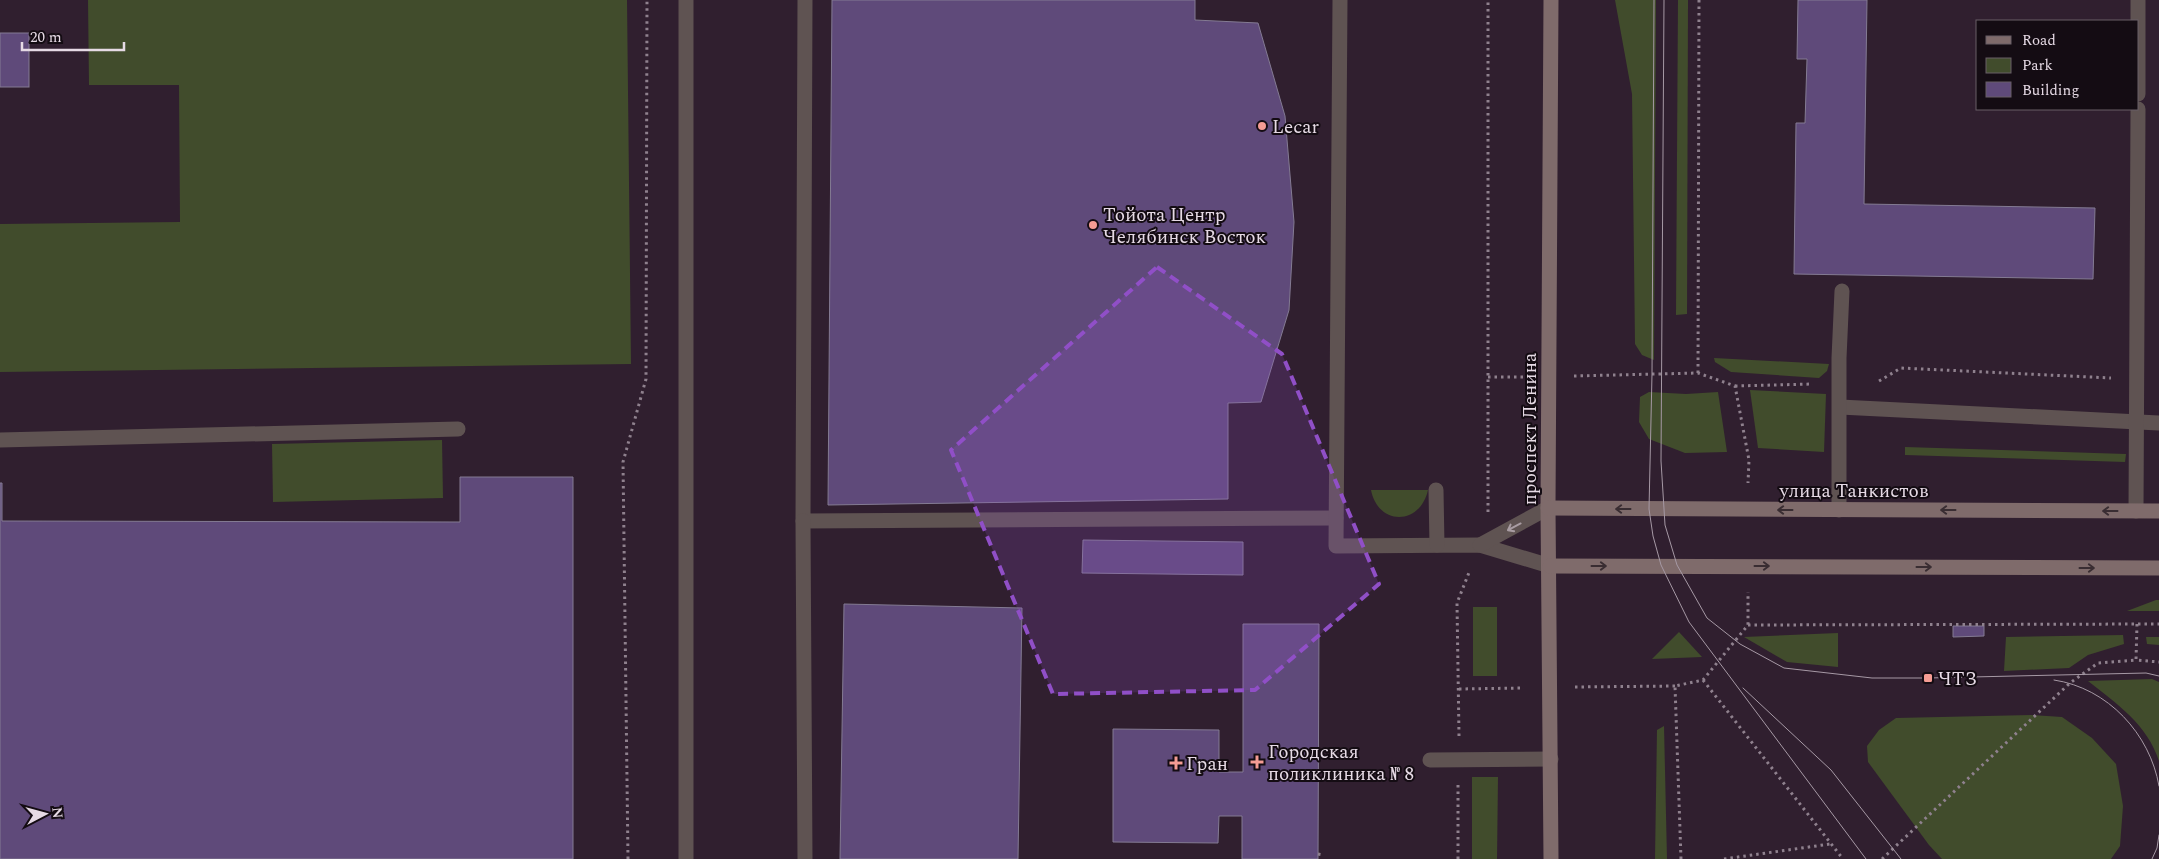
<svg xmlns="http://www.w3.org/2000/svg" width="2159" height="859" font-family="Spectral,serif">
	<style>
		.green { fill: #414c2c }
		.building { fill: #5f4a7a; stroke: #847b93 }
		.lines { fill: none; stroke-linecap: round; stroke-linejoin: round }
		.path { stroke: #8f818e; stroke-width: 3; stroke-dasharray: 2.5 4; stroke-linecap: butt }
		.lane { stroke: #5f5352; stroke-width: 15 }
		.secondary { stroke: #7f6b6b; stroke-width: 15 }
		.tram { stroke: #a699a5; stroke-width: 1 }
		.oneway { stroke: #392d32 }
		.oneway2 { stroke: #a99da3 }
		.marked { fill: #904fc7; fill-opacity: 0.2; stroke: #904fc7; stroke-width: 4; stroke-dasharray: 10 6; stroke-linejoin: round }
		.poi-dot { fill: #f59c94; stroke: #140c13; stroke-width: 2 }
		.labels { text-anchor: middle; stroke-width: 4; stroke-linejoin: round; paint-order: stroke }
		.poi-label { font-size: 19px; fill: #e6dae5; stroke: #140c13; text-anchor: start }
		.street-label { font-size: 19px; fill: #e6dae5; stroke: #140c13 }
	</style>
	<rect width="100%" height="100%" fill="#301f2f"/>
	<g class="green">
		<polygon points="88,0 627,0 631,364 0,372 0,224 180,222 179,85 89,85"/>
		<polygon points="1615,0 1656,0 1654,360 1642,355 1635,344 1632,94"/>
		<polygon points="1678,0 1688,0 1687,314 1676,315"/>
		<polygon points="1714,358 1829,364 1827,371 1819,378 1731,372 1715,362"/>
		<polygon points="1750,390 1826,394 1824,452 1758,448"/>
		<polygon points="1649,392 1686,394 1718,392 1727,452 1685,453 1649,439 1639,422 1640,397"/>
		<polygon points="442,440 443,498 273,502 272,444"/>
		<polygon points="1905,447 2126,454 2125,462 1905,455"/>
		<path d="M 1371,490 L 1428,490 C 1420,526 1378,526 1371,490 Z"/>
		<polygon points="2156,600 2159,600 2159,611 2127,611"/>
		<rect x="1473" y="607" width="24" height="69"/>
		<polygon points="1679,632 1702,657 1652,659"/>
		<polygon points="1838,633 1838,667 1787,662 1744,637"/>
		<polygon points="2123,635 2124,644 2088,655 2069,668 2004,671 2006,637"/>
		<polygon points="2146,637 2159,637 2159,645 2147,644"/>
		<path d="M 2152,679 L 2159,682 L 2159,761 C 2147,724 2117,704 2088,681 Z"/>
		<polygon points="2031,715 2062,717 2092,738 2116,764 2123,806 2120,846 2111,859 1942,859 1929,845 1868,762 1867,746 1879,730 1896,718"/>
		<polygon points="1664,726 1667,859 1655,859 1657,730"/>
		<polygon points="1472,777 1498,777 1497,859 1472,859"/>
	</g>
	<g class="building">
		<polygon points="832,0 1195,0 1195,20 1258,23 1285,116 1294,222 1289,310 1261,402 1228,403 1228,499 828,505"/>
		<polygon points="1798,0 1867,0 1864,204 2095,208 2093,279 1794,274 1796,123 1805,123 1807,59 1797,59"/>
		<rect x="0" y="33" width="29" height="54"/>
		<polygon points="460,477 573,477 573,859 0,859 0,483 2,483 2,521 460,522"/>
		<polygon points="1083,540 1243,542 1243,575 1082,573"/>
		<polygon points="844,604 1022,608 1018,859 840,859"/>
		<polygon points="1243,624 1319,624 1318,859 1242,859 1242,816 1219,816 1218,843 1113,842 1113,729 1219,730 1219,772 1243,772"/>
		<polygon points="1953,626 1984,626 1984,636 1953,637"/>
	</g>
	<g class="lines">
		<g class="path">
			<polyline points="1698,373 1699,0"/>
			<polyline points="1574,376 1698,373 1735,386 1749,460 1748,483"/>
			<polyline points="1488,377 1523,377"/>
			<polyline points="1879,381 1901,368 2111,378"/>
			<polyline points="1735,386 1813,384"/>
			<polyline points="1488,512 1488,0"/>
			<polyline points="2137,624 2136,660 2159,662"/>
			<polyline points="1748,625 2159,624"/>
			<polyline points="1703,680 1843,859"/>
			<polyline points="1575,687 1675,686"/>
			<polyline points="1459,689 1524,688"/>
			<polyline points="1459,736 1457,603 1470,570"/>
			<polyline points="1318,854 1324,855"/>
			<polyline points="628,859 623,462 646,379 647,0"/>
			<polyline points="1458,859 1458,785"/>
			<polyline points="1681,859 1675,686 1703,680 1748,625 1748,592"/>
			<polyline points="1724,859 1830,844"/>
			<polyline points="1882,859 2070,683 2098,663 2136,660"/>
		</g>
		<g class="lane">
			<polyline points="686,0 686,859"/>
			<polyline points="805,0 803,521 1336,518"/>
			<polyline points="1340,0 1336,546 1480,545 1550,566"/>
			<polyline points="2138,94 2138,0"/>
			<polyline points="1840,407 2159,423"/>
			<polyline points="0,440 458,429"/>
			<polyline points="1436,490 1437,545"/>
			<polyline points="1839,510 1839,358 1842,291"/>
			<polyline points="2136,511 2138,109"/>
			<polyline points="803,521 805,859"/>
			<polyline points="1480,545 1548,508"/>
			<polyline points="1430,760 1551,759"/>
		</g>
		<g class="secondary">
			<polyline points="1551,0 1548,508 1551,859"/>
			<polyline points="1548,508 2159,511"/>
			<polyline points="1550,566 2159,568"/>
		</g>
		<g class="tram">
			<polyline points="1654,0 1652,374 1649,509 1653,536 1661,565 1689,622 1866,859"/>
			<polyline points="1664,0 1661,461 1665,525 1677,565 1707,618 1740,644 1784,668 1872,678 1928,678 2146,673 2159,676"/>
			<path d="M 2054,680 C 2108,688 2150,734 2159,786"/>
			<polyline points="1743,688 1831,770 1901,859"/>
			<polyline points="2152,859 2157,848 2159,835"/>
		</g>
	</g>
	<defs><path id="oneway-shaft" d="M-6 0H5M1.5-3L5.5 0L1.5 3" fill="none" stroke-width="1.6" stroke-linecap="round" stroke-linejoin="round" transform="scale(1.25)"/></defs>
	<g class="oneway">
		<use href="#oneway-shaft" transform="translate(1623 509) rotate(-180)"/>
		<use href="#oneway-shaft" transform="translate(1785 510) rotate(-180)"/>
		<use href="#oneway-shaft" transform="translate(1948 510) rotate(-180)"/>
		<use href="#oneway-shaft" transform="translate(2110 511) rotate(-180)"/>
		<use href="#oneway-shaft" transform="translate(1599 566)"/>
		<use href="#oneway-shaft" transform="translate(1762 566)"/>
		<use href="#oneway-shaft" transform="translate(1924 567)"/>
		<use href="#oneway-shaft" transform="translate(2087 568)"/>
	</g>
	<use class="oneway2" href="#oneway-shaft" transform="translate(1514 527) rotate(152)"/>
	<path class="marked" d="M 1157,267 L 1282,354 L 1379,584 L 1255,690 L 1053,694 L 951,450 Z"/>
	<g class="poi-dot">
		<circle cx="1262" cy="126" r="5"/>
		<circle cx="1093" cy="225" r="5"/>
		<rect x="1923" y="673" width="10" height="10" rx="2.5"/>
		<path d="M1254.5 754.5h5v5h5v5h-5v5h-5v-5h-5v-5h5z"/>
		<path d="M1173.5 755.5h5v5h5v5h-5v5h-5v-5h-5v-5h5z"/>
	</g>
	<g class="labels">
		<g class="poi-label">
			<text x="1272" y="133">Lecar</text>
			<text x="1103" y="221">Тойота Центр<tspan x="1103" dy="22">Челябинск Восток</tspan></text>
			<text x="1938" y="685">ЧТЗ</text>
			<text x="1268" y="758">Городская<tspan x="1268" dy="22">поликлиника № 8</tspan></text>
			<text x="1186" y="770">Гран</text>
		</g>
		<g class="street-label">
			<text transform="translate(1529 429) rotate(-90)" y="7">проспект Ленина</text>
			<text x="1854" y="497">улица Танкистов</text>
		</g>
	</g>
	<rect x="1976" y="20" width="162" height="90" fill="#140c13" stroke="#685e67"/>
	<rect x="1986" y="36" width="25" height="8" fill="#7f6b6b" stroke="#685e67"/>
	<text x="2022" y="45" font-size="15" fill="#e6dae5">Road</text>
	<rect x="1986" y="58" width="25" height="15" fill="#414c2c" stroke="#685e67"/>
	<text x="2022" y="70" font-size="15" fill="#e6dae5">Park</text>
	<rect x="1986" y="82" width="25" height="15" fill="#5f4a7a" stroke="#685e67"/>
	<text x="2022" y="95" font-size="15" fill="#e6dae5">Building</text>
	<g transform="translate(45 814) rotate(84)" stroke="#140c13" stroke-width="4" paint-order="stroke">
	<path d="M0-4L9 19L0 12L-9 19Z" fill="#e6dae5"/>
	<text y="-8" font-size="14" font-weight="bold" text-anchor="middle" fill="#e6dae5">N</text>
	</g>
	<path d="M22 42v8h102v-8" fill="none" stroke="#e6dae5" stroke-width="2.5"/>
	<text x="30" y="42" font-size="15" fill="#e6dae5" stroke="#140c13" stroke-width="4" paint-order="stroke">20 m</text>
</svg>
